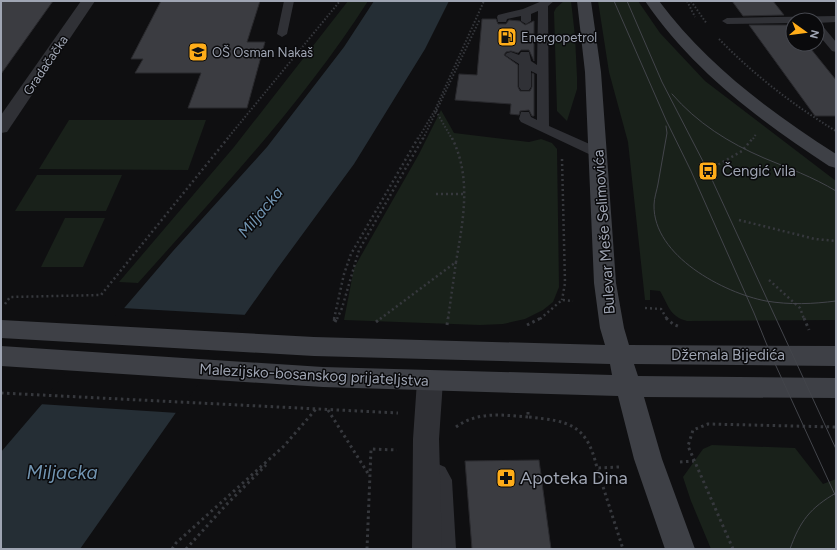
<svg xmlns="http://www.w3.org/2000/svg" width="837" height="550" font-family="Figtree,sans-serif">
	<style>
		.green { fill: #19211a }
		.water { fill: #252e35 }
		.pier { fill: #0f0f11 }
		.building { fill: #3b3c41; stroke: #29292d }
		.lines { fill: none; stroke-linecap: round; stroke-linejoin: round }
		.path-far2 { stroke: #36383d; stroke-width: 2; stroke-dasharray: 1.5 2; stroke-linecap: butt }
		.path-far1 { stroke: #36383d; stroke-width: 2.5; stroke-dasharray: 2 3; stroke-linecap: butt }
		.path { stroke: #36383d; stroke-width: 3; stroke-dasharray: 2.5 3.5; stroke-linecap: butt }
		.lane { fill: #303136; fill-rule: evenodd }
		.street { fill: #303136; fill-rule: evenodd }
		.secondary { fill: #3e4046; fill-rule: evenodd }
		.tram { stroke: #43454b; stroke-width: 1 }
		.labels { text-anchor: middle; stroke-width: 3; stroke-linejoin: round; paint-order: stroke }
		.far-poi-label { font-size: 13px; fill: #9fa5b3; stroke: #0a0a0c; text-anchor: start }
		.far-street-label { font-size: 13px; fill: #9fa5b3; stroke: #0a0a0c }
		.poi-label { font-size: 15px; fill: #9fa5b3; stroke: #0a0a0c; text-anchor: start }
		.street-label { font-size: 15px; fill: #9fa5b3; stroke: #0a0a0c }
		.water-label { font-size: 16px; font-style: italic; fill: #7295b2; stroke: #0a0a0c }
		.near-poi-label { font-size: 18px; fill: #9fa5b3; stroke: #0a0a0c; text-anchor: start }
		.near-water-label { font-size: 19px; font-style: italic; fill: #7295b2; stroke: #0a0a0c }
	</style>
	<rect width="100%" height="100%" fill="#0f0f11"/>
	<g class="green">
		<path d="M 348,1 L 368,1 C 302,104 219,192 138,283 L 119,282 L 234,147 Z"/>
		<polygon points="564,1 571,1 575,36 577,77 577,89 567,121 557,111 554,12 556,8"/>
		<path d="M 598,1 L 638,1 L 660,33 L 705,81 L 836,181 L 836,320 L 687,321 C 669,316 669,306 660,291 L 650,290 L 650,300 L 645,300 L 628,142 L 609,72 Z"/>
		<polygon points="441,110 454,133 529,142 541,139 552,143 557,149 559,287 553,302 543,310 525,319 503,324 480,325 344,320 354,268 419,154"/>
		<polygon points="69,120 206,120 188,170 39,169"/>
		<polygon points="37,175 122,175 106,211 15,211"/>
		<polygon points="65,218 105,218 83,267 41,267"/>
		<polygon points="712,445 795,448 823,484 836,479 836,549 711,549 691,501 683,477 703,449"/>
	</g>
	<polygon class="water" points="374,1 449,1 425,49 354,164 277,269 80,549 1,549 1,452 173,251 267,147 344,47"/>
	<polygon class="pier" points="122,308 247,315 178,413 39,404"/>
	<g class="building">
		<polygon points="1,1 53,1 1,74"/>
		<polygon points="161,1 260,1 247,42 265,42 247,108 188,108 201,73 135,73 143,59 131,59"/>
		<polygon points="732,1 773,1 784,15 743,16"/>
		<polygon points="482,19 496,19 498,24 506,24 509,20 520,21 525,25 534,21 534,61 529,50 521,50 518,53 511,51 506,52 504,55 518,65 518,87 520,91 530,91 532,87 532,73 534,74 534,116 532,116 529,110 520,111 519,115 510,114 511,104 455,100 459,74 477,75"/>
		<polygon points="749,25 791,25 793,26 793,44 807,44 836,80 836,116 815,116"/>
		<polygon points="539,460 551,549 472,549 465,461"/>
	</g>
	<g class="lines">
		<g class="path-far2">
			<polyline points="687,1 695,17"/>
			<polyline points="691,1 707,24"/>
			<path d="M 719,39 C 754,75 793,105 836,131"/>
			<polyline points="436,111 452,139"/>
			<polyline points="227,139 340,1"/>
			<polyline points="418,139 435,110 484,1"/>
			<polyline points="423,139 480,19"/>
			<polyline points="753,139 756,134"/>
		</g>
		<g class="path-far1">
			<path d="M 452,138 C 472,178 463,221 456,262"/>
			<polyline points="562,159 565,283 562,300"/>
			<polyline points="714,167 742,151 753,138"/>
			<polyline points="436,194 463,194"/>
			<polyline points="739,220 815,239 836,241"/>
			<polyline points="769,280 800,308 804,319"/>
			<polyline points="5,304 10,297 101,295 228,138"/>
			<polyline points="645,308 661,309 667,319"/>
			<polyline points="334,319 344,274 351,254 418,138"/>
			<polyline points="337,319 342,308 359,250 423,138"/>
			<polyline points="380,319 456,262 448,319"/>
			<polyline points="540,319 562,300 573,301"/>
		</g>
		<g class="path">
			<polyline points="666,318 673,324 680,327"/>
			<polyline points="804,318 809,330"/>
			<polyline points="334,321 335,318"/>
			<polyline points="335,322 337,318"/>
			<polyline points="376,322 381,318"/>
			<polyline points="447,325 448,318"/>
			<polyline points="527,325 541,318"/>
			<polyline points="1,393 398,413"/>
			<polyline points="328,410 369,475"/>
			<path d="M 528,412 L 528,417 C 569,421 587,424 597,468"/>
			<path d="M 456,427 C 478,411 502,415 528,417"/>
			<polyline points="680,462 694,461"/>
			<polyline points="619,467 597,468 623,549"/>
			<polyline points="172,549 176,543 284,446 316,409"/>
			<polyline points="186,549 226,505 266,465"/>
			<polyline points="367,549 371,449 397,450"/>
			<polyline points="733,549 688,446 693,430 708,424 836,427"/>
		</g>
		<g class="lane">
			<polygon points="284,1 294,1 287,34 282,37 277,34"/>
			<polygon points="542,1 554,1 548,6 549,126 603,150 605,153 603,156 593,156 521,122 519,119 521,112 529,112 531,117 537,120 537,74 531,71 531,87 529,90 521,90 519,87 519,64 505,55 507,53 511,52 519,55 521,52 529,52 531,61 537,65 538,11 531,14 531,21 526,24 521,21 521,16 507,19 506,22 498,22 497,17 498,15 523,9"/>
			<polygon points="836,16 836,22 817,23 817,20 793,20 793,23 727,24 722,21 727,18"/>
			<polygon points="817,23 821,24 836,42 836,52 832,51 817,33"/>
			<polygon points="426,464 438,464 445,467 452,480 456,549 434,549 432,482 419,479 416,473 419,467"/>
		</g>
		<g class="street">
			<polygon points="81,1 95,1 7,132 1,133 1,115"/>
			<polygon points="430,371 439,374 443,381 439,439 442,549 412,549 413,439 417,381 421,374"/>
		</g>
		<g class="secondary">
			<polygon points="577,1 591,1 601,72 616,283 624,328 629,345 836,346 836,366 634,364 638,376 836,378 836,398 644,397 662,459 695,549 665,549 634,459 618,396 323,387 1,366 1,346 323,367 612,375 610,364 314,356 1,338 1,320 314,337 605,345 600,328 594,283 585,72"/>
			<path d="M 645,1 L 659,1 C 707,65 769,111 836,154 L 836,168 L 829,166 C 758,119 694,72 645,1 Z"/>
		</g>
		<g class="tram">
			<polyline points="614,1 666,120 691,171 754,313 771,355 836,497"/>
			<polyline points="627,1 662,82 708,171 836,449"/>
			<path d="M 672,94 C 697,123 729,143 764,158 C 788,168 813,177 836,191"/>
			<path d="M 666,126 L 667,133 C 664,150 661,167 658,184 C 657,190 654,198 654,205 C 653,256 724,293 766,301 C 790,305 813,304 836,301"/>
			<path d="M 790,549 C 800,521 810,508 836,493"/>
		</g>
	</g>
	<defs>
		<symbol id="fuel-square" viewBox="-11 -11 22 22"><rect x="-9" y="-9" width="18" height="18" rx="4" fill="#ffad19" stroke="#0a0a0c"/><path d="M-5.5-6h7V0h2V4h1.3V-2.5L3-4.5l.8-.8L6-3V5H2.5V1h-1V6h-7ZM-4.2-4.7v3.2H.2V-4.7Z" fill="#111"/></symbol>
		<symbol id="school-square" viewBox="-11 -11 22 22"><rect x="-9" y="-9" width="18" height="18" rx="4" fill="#ffad19" stroke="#0a0a0c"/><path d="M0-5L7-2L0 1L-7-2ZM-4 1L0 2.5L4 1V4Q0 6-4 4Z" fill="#111"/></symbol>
		<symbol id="bus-square" viewBox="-11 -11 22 22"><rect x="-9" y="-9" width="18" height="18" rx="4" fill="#ffad19" stroke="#0a0a0c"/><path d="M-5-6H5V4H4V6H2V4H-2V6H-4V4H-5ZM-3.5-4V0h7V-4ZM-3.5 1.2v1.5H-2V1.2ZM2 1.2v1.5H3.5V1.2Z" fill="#111"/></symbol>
		<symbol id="pharmacy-square" viewBox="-11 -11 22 22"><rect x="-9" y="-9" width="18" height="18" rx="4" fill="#ffad19" stroke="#0a0a0c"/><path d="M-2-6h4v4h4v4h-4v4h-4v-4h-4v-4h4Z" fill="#111"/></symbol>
	</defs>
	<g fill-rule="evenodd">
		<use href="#fuel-square" x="496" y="26" width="22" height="22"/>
		<use href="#school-square" x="187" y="41" width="22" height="22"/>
		<use href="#bus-square" x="697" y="160" width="22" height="22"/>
		<use href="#pharmacy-square" x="495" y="467" width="22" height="22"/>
	</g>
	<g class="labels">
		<g class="far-poi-label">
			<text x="521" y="42">Energopetrol</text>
			<text x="212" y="57">OŠ Osman Nakaš</text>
		</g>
		<g class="far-street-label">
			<text transform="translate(45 65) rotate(-56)" y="5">Gradačačka</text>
		</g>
		<g class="poi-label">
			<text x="722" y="176">Čengić vila</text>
		</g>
		<g class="street-label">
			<text transform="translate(604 232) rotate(-94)" y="5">Bulevar Meše Selimovića</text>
			<text x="728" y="360">Džemala Bijedića</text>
			<text transform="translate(314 375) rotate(3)" y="5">Malezijsko-bosanskog prijateljstva</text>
		</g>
		<g class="water-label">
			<text transform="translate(260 212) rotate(-50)" y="6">Miljacka</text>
		</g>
		<g class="near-poi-label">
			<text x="520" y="484">Apoteka Dina</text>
		</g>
		<g class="near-water-label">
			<text x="62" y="479">Miljacka</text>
		</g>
	</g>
	<rect width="837" height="550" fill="none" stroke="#9fa5b3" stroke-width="4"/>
	<g transform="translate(805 32) rotate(104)"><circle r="19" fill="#0a0a0c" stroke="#46484f"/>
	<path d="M0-3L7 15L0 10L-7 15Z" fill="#ffad19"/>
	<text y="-6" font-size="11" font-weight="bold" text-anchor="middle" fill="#9fa5b3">N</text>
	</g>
</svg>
